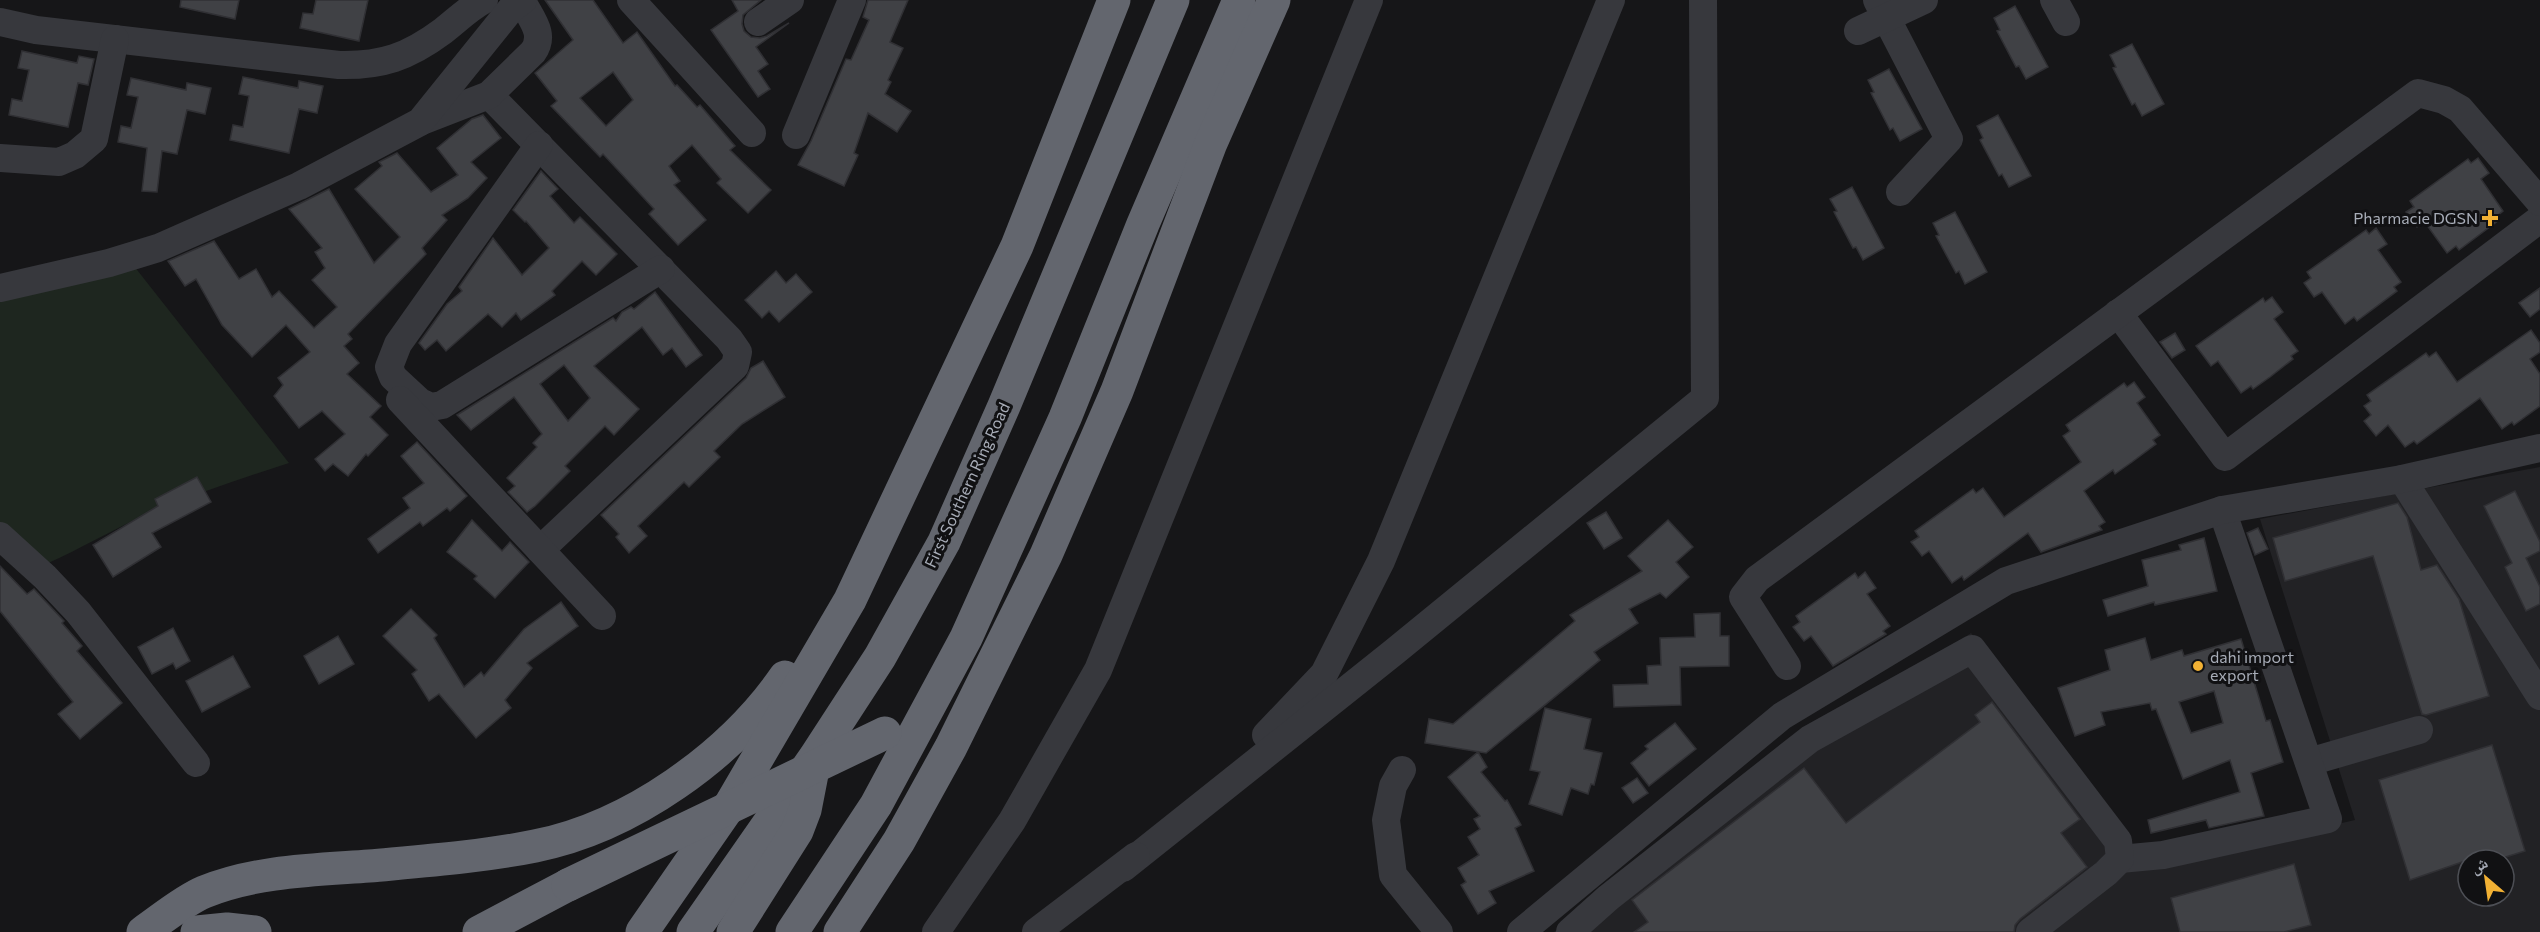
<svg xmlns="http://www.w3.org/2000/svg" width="2540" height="932" font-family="Commissioner,'Noto Naskh Arabic',sans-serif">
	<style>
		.built { fill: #222225; fill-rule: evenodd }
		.green { fill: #1e261f }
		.building { fill: #404145; stroke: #303034; stroke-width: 1.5; fill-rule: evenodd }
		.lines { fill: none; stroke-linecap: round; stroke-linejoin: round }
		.minor { stroke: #37383d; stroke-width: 28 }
		.highway { stroke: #63666e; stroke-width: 33 }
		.highway-bridge { stroke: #63666e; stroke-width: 33 }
		.poi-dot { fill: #f2b134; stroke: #111113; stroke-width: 2 }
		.labels { text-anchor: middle; stroke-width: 6; stroke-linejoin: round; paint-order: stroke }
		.poi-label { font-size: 16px; fill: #a8adb8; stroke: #111113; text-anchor: end }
		.street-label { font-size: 16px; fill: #a8adb8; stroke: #111113 }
	</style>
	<rect width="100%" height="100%" fill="#161618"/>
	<path class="built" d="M 2540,467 L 2540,932 L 1554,932 L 1971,633 L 2150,867 L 2355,820 L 2260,519 ZM 2468,860 L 2504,860 L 2504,896 L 2468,896 Z"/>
	<path class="green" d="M 134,266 L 289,463 C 240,479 192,495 145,515 C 112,530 80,549 46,564 L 0,527 L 0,297 Z"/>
	<g class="building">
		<polygon points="181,0 239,0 235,19 180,7"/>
		<polygon points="316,0 368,0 359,41 300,28 303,13 313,14"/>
		<path d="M 545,0 L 593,0 L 623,43 L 637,32 L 675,86 L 677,85 L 697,107 L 700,105 L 735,146 L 730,150 L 771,190 L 748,213 L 717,183 L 721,179 L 692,145 L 669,166 L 680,181 L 674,185 L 706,220 L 678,245 L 649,214 L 654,209 L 603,154 L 600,157 L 551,106 L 557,101 L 535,73 L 573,40 ZM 613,72 L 633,100 L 606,126 L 580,98 Z"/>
		<polygon points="732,0 761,0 743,15 742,24 744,31 751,37 760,38 767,36 789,23 756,47 768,64 758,71 770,89 758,97 711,30 738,11"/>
		<polygon points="868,0 908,0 890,42 903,48 888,80 891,82 885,94 911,111 897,132 868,113 854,153 858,155 844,186 798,165 811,141 846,59 851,60 869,20 863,17"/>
		<polygon points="2015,6 2048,67 2026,79 2019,66 2016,67 1997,31 2000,30 1994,18"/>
		<polygon points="2132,44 2164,104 2142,116 2135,103 2132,105 2113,68 2116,67 2110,55"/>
		<polygon points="22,51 77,63 79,56 94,59 88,85 78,83 68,127 9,115 12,99 22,101 29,70 18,68"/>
		<polygon points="1889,69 1922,129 1900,141 1893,128 1890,130 1871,93 1874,92 1868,80"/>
		<polygon points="243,77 298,88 299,81 323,86 317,113 299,109 289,153 230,140 233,125 243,127 249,96 239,94"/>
		<polygon points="131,78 186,90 187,83 211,88 205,114 187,110 177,154 162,151 157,192 142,191 147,148 118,142 121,126 131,128 138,97 127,95"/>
		<polygon points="483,115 501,138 471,162 487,178 468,198 442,215 447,220 422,248 426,254 348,334 352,339 344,346 359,363 347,374 381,406 370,417 388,435 368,456 366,454 348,476 333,464 325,471 315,459 345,434 322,411 299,428 274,396 283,385 278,378 310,352 286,325 252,357 222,325 196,279 185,286 168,261 214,241 239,279 256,269 272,297 279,291 314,328 337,307 312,280 325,268 315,252 322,248 289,209 329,189 374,263 400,237 355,189 382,166 379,162 397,153 431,192 458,175 437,148 472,119"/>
		<polygon points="1998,115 2031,176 2009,187 2002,174 1999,176 1980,140 1983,138 1977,126"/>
		<polygon points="2478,158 2489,173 2481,179 2503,211 2497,216 2499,220 2459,250 2456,246 2447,253 2424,221 2417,227 2406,212 2414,207 2410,201 2468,159 2471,163"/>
		<polygon points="541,171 558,189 550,196 574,223 580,217 617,254 596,275 582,261 552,291 555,295 521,320 516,313 502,327 488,314 446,351 437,340 425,350 419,343 447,304 462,291 459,287 493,238 522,275 549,248 526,221 525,222 513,210"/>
		<polygon points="1852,187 1884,248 1863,260 1856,247 1853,248 1834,212 1837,211 1830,199"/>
		<polygon points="1955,212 1987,272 1965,284 1959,271 1956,273 1936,236 1939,235 1933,223"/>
		<polygon points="2376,228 2387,244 2378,250 2401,282 2394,287 2397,291 2357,321 2354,317 2345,324 2322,292 2314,297 2304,283 2311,278 2307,272 2366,230 2369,234"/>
		<polygon points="776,271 786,283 796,274 812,292 779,322 769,311 762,318 745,300"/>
		<polygon points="2540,288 2540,309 2530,317 2519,303"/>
		<path d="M 655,292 L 702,355 L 686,367 L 672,348 L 663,355 L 642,327 L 594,366 L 639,409 L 614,435 L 605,426 L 565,466 L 570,471 L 535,506 L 527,512 L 508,492 L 515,486 L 507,478 L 537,447 L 533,443 L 542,434 L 514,397 L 471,430 L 457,415 L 613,318 L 616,321 L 622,312 L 631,307 L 634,309 ZM 564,365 L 590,398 L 568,421 L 540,384 Z"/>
		<polygon points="2272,297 2283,312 2274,319 2298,351 2291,356 2293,359 2270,377 2253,389 2251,386 2241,393 2218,361 2211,366 2196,346 2263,298 2265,302"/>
		<polygon points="2531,330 2540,343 2540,352 2530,359 2540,374 2540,406 2514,425 2512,422 2502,429 2480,398 2417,444 2414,441 2405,447 2388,425 2376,436 2364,421 2371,415 2364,406 2371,401 2367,395 2426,353 2429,357 2436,352 2457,382"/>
		<polygon points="2175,333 2185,350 2172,358 2160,342"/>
		<polygon points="763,361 785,397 742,424 714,451 720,457 689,487 684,482 638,526 647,536 629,553 616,537 619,534 601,515 746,378 751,368"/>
		<polygon points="2134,382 2145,397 2137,403 2160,435 2153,440 2156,444 2132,462 2115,474 2113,470 2084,491 2105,522 2099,526 2102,530 2041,552 2028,533 1964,580 1962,576 1952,583 1929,551 1922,556 1911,542 1919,537 1915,531 1973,489 1976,493 1983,488 2004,517 2081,462 2063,436 2070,431 2066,425 2124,383 2127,387"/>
		<polygon points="417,442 467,496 450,511 447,508 423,526 420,522 378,553 368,539 410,508 403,498 424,483 401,456"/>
		<polygon points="197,477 211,502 152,533 161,547 113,577 93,545 158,506 155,499"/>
		<polygon points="2515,491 2540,542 2540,551 2526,558 2540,587 2540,604 2526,611 2505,567 2512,563 2484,506"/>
		<polygon points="2398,503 2407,517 2421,570 2437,565 2459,599 2489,696 2426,715 2422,714 2373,556 2285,581 2273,538"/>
		<polygon points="1606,512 1622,538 1604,549 1587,523"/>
		<polygon points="472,520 502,551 510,542 529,562 495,598 474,579 477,576 447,552"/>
		<polygon points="1668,520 1693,547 1676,562 1689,577 1666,598 1660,593 1629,609 1638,623 1594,652 1600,660 1486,753 1425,743 1429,719 1453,724 1575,621 1570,615 1642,571 1628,556"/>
		<polygon points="2258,528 2268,549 2255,555 2247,533"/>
		<polygon points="2204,538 2217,591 2155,605 2154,602 2108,616 2103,600 2148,586 2142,560 2181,550 2179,545"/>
		<polygon points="0,566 27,594 34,589 64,621 62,623 82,646 77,651 122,703 80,739 58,714 73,702 0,611"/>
		<polygon points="1865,572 1876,588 1867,594 1890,626 1883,631 1886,634 1833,666 1811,636 1804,641 1793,627 1800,622 1796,616 1855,573 1858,578"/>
		<polygon points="561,602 578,626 527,663 532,668 505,700 511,708 476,738 439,694 429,701 412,674 417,670 383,636 411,609 437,635 434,638 464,687 481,672 484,676 524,629"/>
		<polygon points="1720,613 1720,636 1729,636 1729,666 1680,667 1681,705 1614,707 1613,685 1648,684 1647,666 1661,665 1660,638 1695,637 1694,614"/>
		<polygon points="173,628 190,661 176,669 173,663 152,674 138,647"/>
		<polygon points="338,636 354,664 319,684 304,656"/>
		<path d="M 2145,638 L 2151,660 L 2182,650 L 2184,656 L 2241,639 L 2266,721 L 2270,720 L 2283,762 L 2251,773 L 2264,816 L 2209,828 L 2206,820 L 2151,833 L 2148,820 L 2240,792 L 2230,760 L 2183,779 L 2156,709 L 2152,710 L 2150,703 L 2101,712 L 2105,725 L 2075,736 L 2058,688 L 2110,670 L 2105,650 ZM 2214,691 L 2223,723 L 2191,733 L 2179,702 Z"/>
		<polygon points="233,656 250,687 202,712 186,681"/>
		<polygon points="1992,702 2080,819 2061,833 2087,867 2020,919 2015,925 2014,932 1634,932 1648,922 1632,900 1804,768 1846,823 1980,722 1975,715"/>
		<polygon points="1545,708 1591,719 1584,749 1602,753 1594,785 1591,784 1588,794 1571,788 1562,815 1529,804 1540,772 1530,770"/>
		<polygon points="1675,723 1696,749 1649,786 1631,763 1648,749 1645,746"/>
		<polygon points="2492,745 2525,851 2496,860 2494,854 2468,860 2410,880 2379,780"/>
		<polygon points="1478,752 1487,767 1481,772 1505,801 1507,800 1521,825 1515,828 1534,871 1489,891 1496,903 1478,914 1461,885 1466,882 1458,868 1479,855 1468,837 1480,829 1474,819 1480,816 1448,777"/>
		<polygon points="1637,778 1648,793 1633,803 1622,788"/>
		<polygon points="2294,864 2311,925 2284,932 2180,932 2171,898"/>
	</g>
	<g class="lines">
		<g class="minor">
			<polyline points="631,0 752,133"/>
			<polyline points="1877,0 1949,139 1900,192"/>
			<polyline points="2054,0 2066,22"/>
			<path d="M 0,22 L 36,30 L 339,65 C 382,66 408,57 443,31 C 456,21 469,8 484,0"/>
			<polyline points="758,22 790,0"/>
			<polyline points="1858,31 1924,0"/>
			<polyline points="489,95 729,339 738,352 735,366 540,550"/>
			<path d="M 422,121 L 489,95 L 533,52 C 546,34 531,19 522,1 L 519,0"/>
			<polyline points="796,135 852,0"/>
			<polyline points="539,145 398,344 389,367 393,377 420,402 431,407 442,405 661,269"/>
			<polyline points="0,158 59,162 75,155 94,139 115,39"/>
			<polyline points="0,288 109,263 158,248 299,186 420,122 511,9 523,0"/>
			<polyline points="2118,313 2225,457 2540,219"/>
			<polyline points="400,400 602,616"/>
			<polyline points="2402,479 2540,696"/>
			<polyline points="0,536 45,577 78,612 196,763"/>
			<polyline points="1787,666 1743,597 1757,579 2418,93 2444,100 2460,109 2540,202"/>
			<polyline points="1266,735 1324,674 1381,561 1611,0"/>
			<polyline points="2309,762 2419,730"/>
			<polyline points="1402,770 1393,786 1386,820 1393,875 1439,932"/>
			<polyline points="2120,859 2163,855 2328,819 2222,510"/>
			<polyline points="1123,868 1394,652 1705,398 1703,0"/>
			<polyline points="936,932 1012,821 1098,670 1369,0"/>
			<polyline points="1036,932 1136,856"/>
			<polyline points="1521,932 1782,716 2006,581 2222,510 2402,479 2540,448"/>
			<polyline points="1570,932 1608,898 1810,739 1972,649 2118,841 2120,859 2106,873 2030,932"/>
		</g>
		<g class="highway">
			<path d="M 143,932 C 162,919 183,901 204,892 C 256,871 314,870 369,866 C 424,861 481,857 535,846 C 631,827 730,756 785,677"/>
			<polyline points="197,932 227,929 255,932"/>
			<polyline points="479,932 568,885"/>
			<polyline points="642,932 730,805 850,600 1017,246 1114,0"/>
			<polyline points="693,932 815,757 880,657 944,542 1004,406 1173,0"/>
			<polyline points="733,932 797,831 805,810 813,769"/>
			<polyline points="792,932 876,805 966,638 1065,418 1143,224 1239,0"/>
			<polyline points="840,932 899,841 951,747 1046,555 1117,391 1211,143 1274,0"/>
		</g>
		<polyline class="highway-bridge" points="568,885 885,733"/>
	</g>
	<g class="poi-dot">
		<path d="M2487 209h6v6h6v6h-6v6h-6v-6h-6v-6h6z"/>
		<circle cx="2198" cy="666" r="6"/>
	</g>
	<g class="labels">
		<g class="poi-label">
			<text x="2478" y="224">Pharmacie DGSN</text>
			<text x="2210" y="663" text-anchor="start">dahi import<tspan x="2210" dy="18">export</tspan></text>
		</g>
		<g class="street-label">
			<text transform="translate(967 485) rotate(-65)" y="6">First Southern Ring Road</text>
		</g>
	</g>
	<g transform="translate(2486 878) rotate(331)"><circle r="28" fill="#111113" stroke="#4d4f55" stroke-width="1.5"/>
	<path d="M0-4.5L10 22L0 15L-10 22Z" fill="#f2b134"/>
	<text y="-9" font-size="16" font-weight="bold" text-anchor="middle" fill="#a8adb8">ش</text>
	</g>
</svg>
